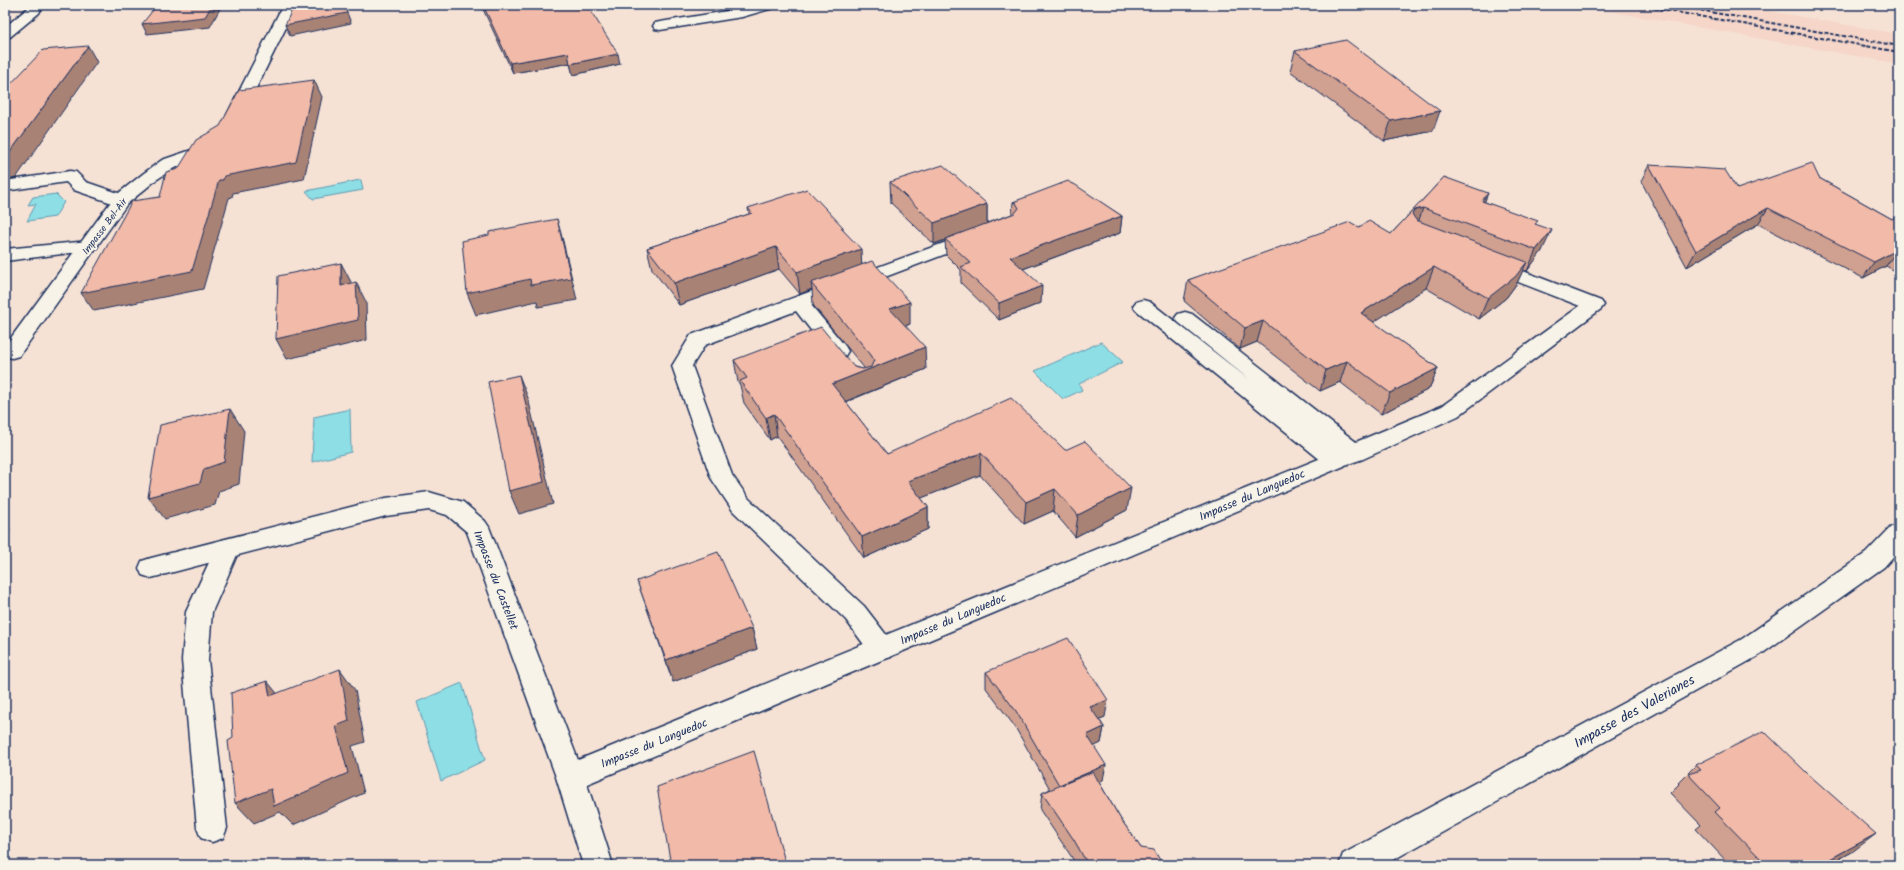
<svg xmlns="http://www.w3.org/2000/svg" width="1904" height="870" font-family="Kalam,sans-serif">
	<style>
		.built { fill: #f5d6c8 }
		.water { fill: #8ddee5; stroke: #5f98af }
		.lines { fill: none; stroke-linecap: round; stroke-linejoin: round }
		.lane-casing { stroke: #1b2f5e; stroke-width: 3 }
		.street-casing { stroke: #1b2f5e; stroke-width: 3 }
		.lane { fill: #f7f3e8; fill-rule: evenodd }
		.street { fill: #f7f3e8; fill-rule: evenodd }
		.rail { stroke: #1b2f5e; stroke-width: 2; stroke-dasharray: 4 2; stroke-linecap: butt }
		.wall { fill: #d0a090; stroke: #1b2f5e }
		.shaded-wall { fill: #a98276; stroke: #1b2f5e }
		.building { fill: #f2baa8; stroke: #1b2f5e }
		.labels { text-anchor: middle; stroke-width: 4; stroke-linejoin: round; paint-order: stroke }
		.far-street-label { font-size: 10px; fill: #1b2f5e; stroke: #f7f3e8 }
		.street-label { font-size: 12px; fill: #1b2f5e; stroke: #f7f3e8 }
		.near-street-label { font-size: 14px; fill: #1b2f5e; stroke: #f7f3e8 }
	</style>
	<rect width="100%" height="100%" fill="#f6e2d5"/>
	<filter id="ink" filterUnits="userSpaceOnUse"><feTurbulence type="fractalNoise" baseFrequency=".025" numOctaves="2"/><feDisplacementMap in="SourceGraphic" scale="8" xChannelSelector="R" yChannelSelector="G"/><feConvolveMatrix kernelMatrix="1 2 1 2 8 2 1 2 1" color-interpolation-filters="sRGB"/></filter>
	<g filter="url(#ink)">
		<polygon class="built" points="1576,5 1735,5 1899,34 1899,64"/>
		<g class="water">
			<polygon points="360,180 361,180 363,190 313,199 306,191"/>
			<polygon points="56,194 64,202 55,217 27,221 36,204 28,205 33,197"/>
			<polygon points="1101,342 1123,362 1079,384 1082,390 1063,399 1035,371"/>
			<polygon points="350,409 351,452 312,462 314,417"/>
			<polygon points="462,683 485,760 441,781 417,702"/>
		</g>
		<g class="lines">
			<defs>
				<g id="lane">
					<polygon points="29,5 43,5 39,13 10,37 5,38 5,27 28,8"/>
					<polygon points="754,5 775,5 773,8 742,17 660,30 655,29 653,26 655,23 660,22 740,9"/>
					<polygon points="70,171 76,172 86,182 127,196 130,200 127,204 121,205 115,204 74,190 66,182 5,191 5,181"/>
					<polygon points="974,232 980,233 983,237 980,241 811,305 845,346 848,351 845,356 838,358 831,356 796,311 705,345 692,366 732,475 749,499 864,606 891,641 895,649 891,657 882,660 873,657 846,620 733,511 711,478 672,366 691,335"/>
					<polygon points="89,241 95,242 98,246 95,250 5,261 5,249"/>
					<polygon points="1492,259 1601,301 1604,305 1601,309 1458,416 1363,459 1336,468 1328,466 1136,310 1133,306 1136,302 1143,300 1150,302 1251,381 1178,322 1175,318 1178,314 1185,312 1192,314 1356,442 1442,406 1580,306 1485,269 1483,265 1485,261"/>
					<polygon points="228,539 237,541 240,548 212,612 208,660 227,828 223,838 212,842 201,838 197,828 182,660 186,612 219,541"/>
				</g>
				<g id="street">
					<polygon points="283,5 297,5 243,115 241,118 235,120 229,118 227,115"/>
					<polygon points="212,143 218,145 220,148 218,151 174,168 156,180 127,204 19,356 12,358 5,356 5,346 115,196 144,173 162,160"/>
					<polygon points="1336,452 1344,454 1347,460 1344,466 587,784 613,865 583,865 556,777 467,532 447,515 429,510 386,516 151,578 142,575 139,568 142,561 151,558 386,498 429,492 463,502 485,521 489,527 578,760"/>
					<polygon points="1899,525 1899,550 1884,567 1760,655 1384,865 1339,865 1343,854 1742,639 1866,553 1891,527"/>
				</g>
			</defs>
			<use href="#lane" class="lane-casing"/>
			<use href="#street" class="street-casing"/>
			<use href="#lane" class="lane"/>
			<use href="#street" class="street"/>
			<g class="rail">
				<polyline points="1637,5 1899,52"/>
				<polyline points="1671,5 1899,46"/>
			</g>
		</g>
		<g class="wall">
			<polygon points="481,5 587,5 620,64 573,75 570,63 513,73"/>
			<polygon points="1295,51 1433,131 1384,141 1290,71"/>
			<polygon points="1649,165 1737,189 1819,178 1892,219 1899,215 1899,273 1886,266 1863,278 1758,224 1687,267 1641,181"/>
			<polygon points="1444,177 1485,202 1536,224 1542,251 1527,271 1523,270 1517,283 1506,298 1479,319 1426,288 1373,322 1438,368 1429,389 1381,414 1340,382 1320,391 1257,342 1240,349 1184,301 1188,280 1359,227 1391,234"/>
			<polygon points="890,182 987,204 987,223 1012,214 1013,202 1072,184 1122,216 1120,233 1023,269 1041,303 999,320 961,283 961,270 946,255 945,240 934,244 891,203"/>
			<polygon points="748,208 843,227 843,230 862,264 910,324 905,326 926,369 846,402 887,454 1065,450 1127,510 1075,537 1053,511 1024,524 980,475 921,498 928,507 928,529 864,558 777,436 770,440 744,403 740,385 738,382 734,360 854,367 863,369 865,369 813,305 812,289 800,294 779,269 679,305 652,269 647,248 749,214"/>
			<polygon points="637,581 752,628 757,649 673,682 645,603"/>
			<polygon points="986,672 1105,717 1099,719 1104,727 1101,743 1094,746 1103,780 1099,782 1120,818 1141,848 1163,865 1076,865 1071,856 1040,810 1042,793 1050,789 1015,727 986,688"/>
			<polygon points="1696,765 1852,852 1828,865 1730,865 1696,829 1701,825 1670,793 1679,784 1678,783"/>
		</g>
		<g class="shaded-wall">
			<polygon points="212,5 222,5 210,27 147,34 142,24"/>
			<polygon points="344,5 351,23 290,36 285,25"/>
			<polygon points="88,46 97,62 16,178 5,180 5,159"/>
			<polygon points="568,53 570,63 513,73 510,63"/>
			<polygon points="618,54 620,64 573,75 570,64"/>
			<polygon points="314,80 322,97 304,179 233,193 232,197 229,198 203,289 94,311 81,293 219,180"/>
			<polygon points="1440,111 1433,131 1384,141 1391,121"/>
			<polygon points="1488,193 1480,214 1482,201"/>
			<polygon points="987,204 987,225 945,239 945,240 934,244 934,223"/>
			<polygon points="1423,208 1416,229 1412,214 1415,210"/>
			<polygon points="1768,208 1758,224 1687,267 1696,251"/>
			<polygon points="1122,216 1120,233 1009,274 1010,257"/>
			<polygon points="557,219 563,241 577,300 538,307 537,301 476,315 467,293"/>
			<polygon points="1552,230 1542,251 1527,271 1536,250"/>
			<polygon points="776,247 779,269 679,305 674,283"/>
			<polygon points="861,249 862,271 811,283 812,289 800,294 797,272"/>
			<polygon points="1897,250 1886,266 1863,278 1874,262"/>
			<polygon points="1527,262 1517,283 1506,298 1479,319 1488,298"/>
			<polygon points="341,263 351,282 351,305 341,286"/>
			<polygon points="1434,267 1426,288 1354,335 1361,313"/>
			<polygon points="356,282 366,302 367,340 287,359 276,339"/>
			<polygon points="1042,286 1041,303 999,320 999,303"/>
			<polygon points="910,302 910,324 891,331 890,309"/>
			<polygon points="1263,321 1257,342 1240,349 1245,328"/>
			<polygon points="925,347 926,369 834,406 832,384"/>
			<polygon points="1347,361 1340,382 1320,391 1326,370"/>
			<polygon points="1438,368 1429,389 1381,414 1390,393"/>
			<polygon points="519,375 528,398 553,504 519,514 509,491"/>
			<polygon points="230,409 244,431 239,484 219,491 215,505 165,519 148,497 204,469"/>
			<polygon points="774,414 777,436 770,440 766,418"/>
			<polygon points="981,453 980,475 909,503 908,481"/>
			<polygon points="1131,488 1127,510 1075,537 1078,515"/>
			<polygon points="1055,489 1053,511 1024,524 1026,502"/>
			<polygon points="928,507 928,529 864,558 862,537"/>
			<polygon points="5,523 10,529 5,566"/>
			<polygon points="752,628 757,649 673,682 666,660"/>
			<polygon points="340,669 355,690 365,742 352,746 364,793 293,825 280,812 254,823 235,803 336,726"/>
			<polygon points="267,681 284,702 270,696"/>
			<polygon points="1108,700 1105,717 1087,724 1090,707"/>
			<polygon points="1104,727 1101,743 1085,751 1087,735"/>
			<polygon points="1106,765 1103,780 1057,800 1059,785"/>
			<polygon points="1876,834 1852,852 1828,865 1819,865"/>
		</g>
		<g class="building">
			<polygon points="157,5 212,5 205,17 142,24"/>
			<polygon points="294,5 344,5 347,13 285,25"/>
			<polygon points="483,5 587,5 618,54 570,64 568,53 510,63"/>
			<polygon points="1346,40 1440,111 1391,121 1295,51"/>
			<polygon points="88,46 5,159 5,90 43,50"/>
			<polygon points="314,80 296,162 224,176 223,180 219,180 192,271 81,293 132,201 160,197 166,172 178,169 196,140 220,126 239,90"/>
			<polygon points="1812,163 1819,178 1892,219 1899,215 1899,251 1897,250 1874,262 1768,208 1696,251 1649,165 1725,170 1737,189"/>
			<polygon points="943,165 987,204 934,223 890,182"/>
			<polygon points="1444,177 1488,193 1482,201 1538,221 1535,224 1552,230 1536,250 1423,208 1415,210 1412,214 1416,220 1527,262 1515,277 1488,298 1434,267 1361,313 1438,368 1390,393 1347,361 1326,370 1263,321 1245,328 1188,280 1350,222 1359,227 1369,221 1391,234"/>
			<polygon points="1068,181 1072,184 1074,184 1122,216 1010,257 1042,286 999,303 961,267 971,263 945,239 1015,213 1019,208 1016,203 1013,202"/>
			<polygon points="807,189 843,227 841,228 861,249 797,272 776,247 674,283 647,248 752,213 748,208"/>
			<polygon points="557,219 571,278 531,285 530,279 467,293 462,241 489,235 489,232"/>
			<polygon points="872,261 910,302 890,309 925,347 832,384 887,454 1011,398 1065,450 1085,441 1131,488 1078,515 1055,489 1026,502 981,453 908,481 928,507 862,537 774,414 766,418 740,381 747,378 734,360 821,327 854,367 863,369 871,367 874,360 871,355 811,283"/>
			<polygon points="341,263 341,286 356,282 358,320 276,339 278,276"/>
			<polygon points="519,375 544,482 509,491 488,382"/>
			<polygon points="230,409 224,462 204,469 200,483 148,497 160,425"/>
			<polygon points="718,552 752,628 666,660 637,581"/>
			<polygon points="1068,638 1108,700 1090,707 1104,727 1087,735 1106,765 1059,785 1016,711 986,672"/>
			<polygon points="340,669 349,721 336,726 348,773 274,806 271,789 235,803 228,741 233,738 231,693 267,681 270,696"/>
			<polygon points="1764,731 1807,773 1876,834 1819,865 1767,865 1715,812 1720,808 1688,774 1701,770 1696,765"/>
			<polygon points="754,751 786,865 671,865 657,787"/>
			<polygon points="1093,772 1120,818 1141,848 1154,850 1163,865 1088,865 1074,840 1042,793"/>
		</g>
	</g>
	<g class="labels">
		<g class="far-street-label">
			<text transform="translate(104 226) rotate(-53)" y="4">Impasse Bel-Air</text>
		</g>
		<g class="street-label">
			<text transform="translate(1252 495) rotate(-23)" y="4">Impasse du Languedoc</text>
			<text transform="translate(496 580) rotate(69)" y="4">Impasse du Castellet</text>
			<text transform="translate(953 619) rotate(-23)" y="4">Impasse du Languedoc</text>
			<text transform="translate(654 743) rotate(-22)" y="4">Impasse du Languedoc</text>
		</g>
		<g class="near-street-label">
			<text transform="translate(1634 711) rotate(-29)" y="5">Impasse des Valerianes</text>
		</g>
	</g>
	<rect width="1904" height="870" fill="none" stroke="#f7f3e8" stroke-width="20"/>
	<rect x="10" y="10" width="1884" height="850" fill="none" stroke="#1b2f5e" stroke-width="1.5" filter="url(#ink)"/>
</svg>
